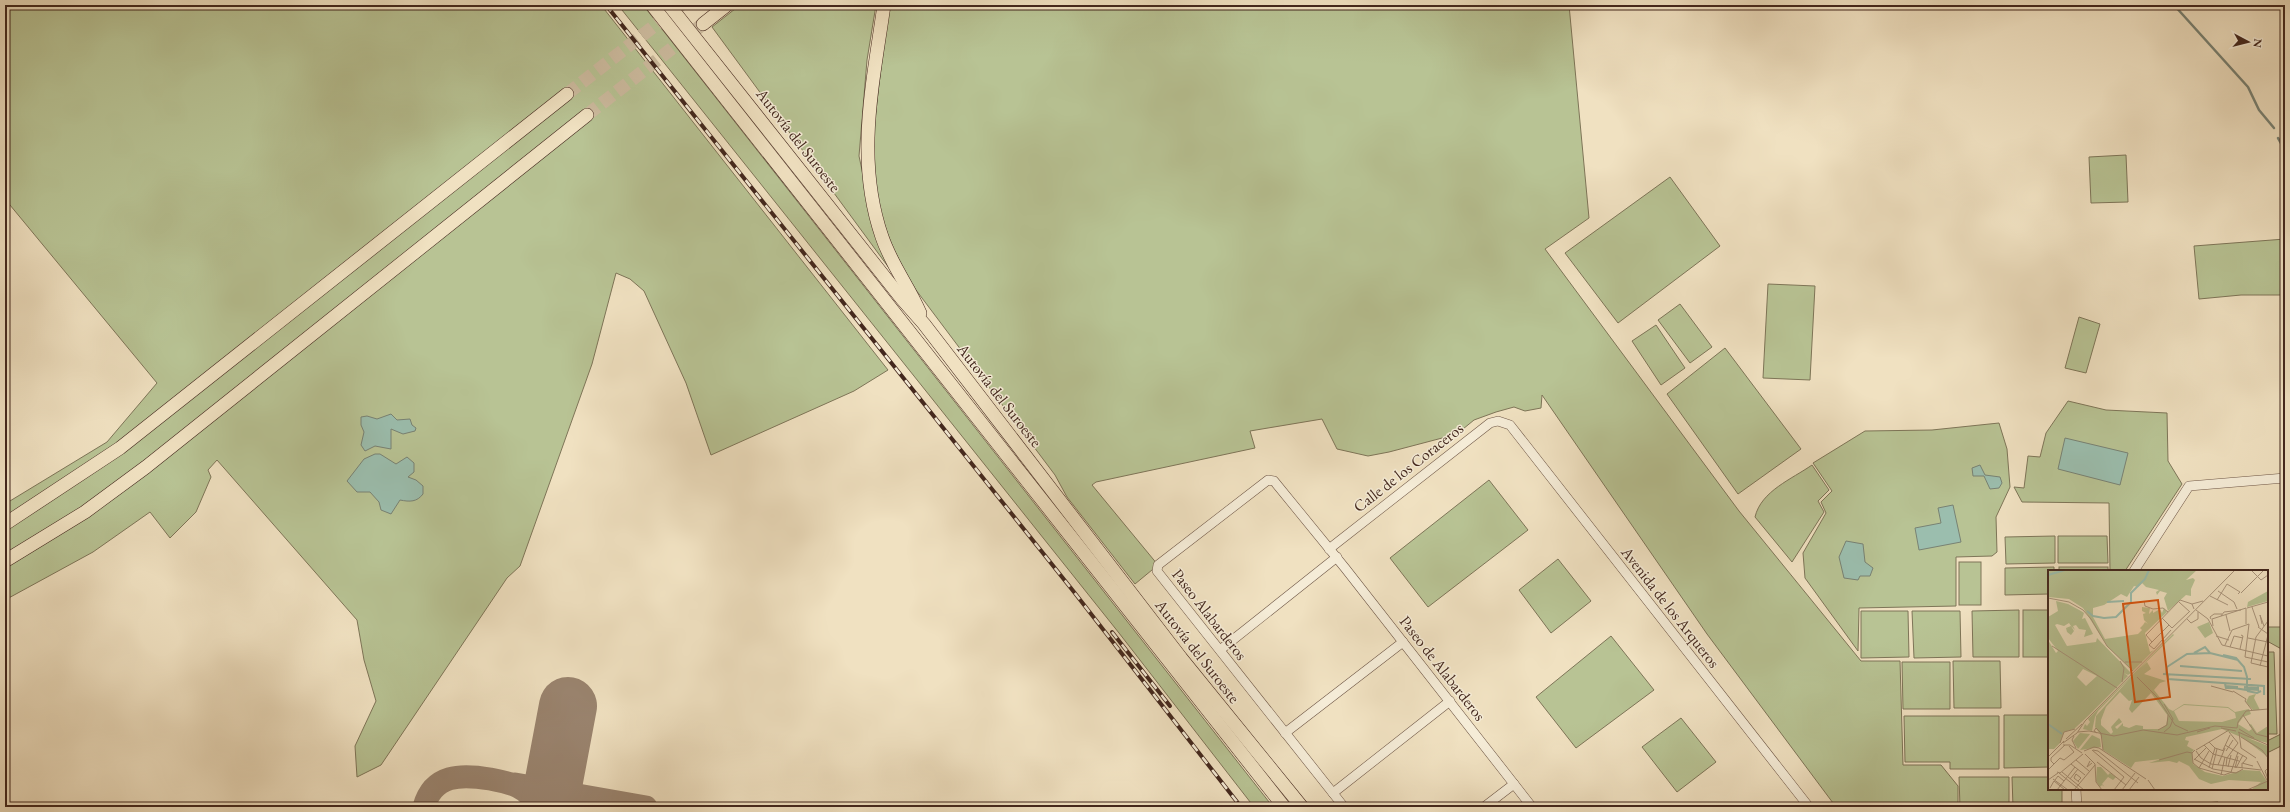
<svg xmlns="http://www.w3.org/2000/svg" width="2290" height="812" font-family="'EB Garamond',serif">
	<style>
		.green { fill: #b8c394; stroke: #7e7558 }
		.water { fill: #9bbeae; stroke: #788274 }
		.lines { fill: none; stroke-linecap: round; stroke-linejoin: round }
		.stream { stroke: #788274; stroke-width: 2.5 }
		.taxiway { stroke: #9a846f; stroke-width: 23 }
		.runway { stroke: #9a846f; stroke-width: 58 }
		.highway-tunnel { stroke: #cdbca0; stroke-width: 13; stroke-dasharray: 13 6; stroke-linecap: butt }
		.minor-casing { stroke: #6e5646; stroke-width: 10 }
		.highway-casing { stroke: #43271d; stroke-width: 14 }
		.minor { stroke: #f5ecd7; stroke-width: 9 }
		.highway { stroke: #f0e1c1; stroke-width: 13 }
		.rail-casing { stroke: #43271d; stroke-width: 4 }
		.rail { stroke: #f5ecd7; stroke-width: 2.5; stroke-dasharray: 8; stroke-linecap: butt }
		.labels { text-anchor: middle; stroke-width: 3; stroke-linejoin: round; paint-order: stroke }
		.street-label { font-size: 16px; fill: #43271d; stroke: #f5ecd7 }
		.inset-river { fill: none; stroke: #9bbeae; stroke-width: 2 }
		.inset-road { fill: none; stroke: #ab977f; stroke-width: 1 }
		.view { fill: #d8540e; fill-opacity: 0.15; stroke: #d8540e; stroke-width: 2 }
		.inset-edge { fill: none; stroke: #43271d; stroke-width: 2 }
	</style>
	<rect width="100%" height="100%" fill="#f0e1c1"/>
	<filter id="stains"><feTurbulence type="fractalNoise" baseFrequency=".005" numOctaves="4"/><feColorMatrix values="0 0 0 0 .2 0 0 0 0 .09 0 0 0 0 .02 0 0 0 .5 -.17"/></filter>
	<radialGradient id="worn" r=".72"><stop offset=".6" stop-color="#630" stop-opacity="0"/><stop offset="1" stop-color="#630" stop-opacity=".3"/></radialGradient>
	<g class="green">
		<polygon points="5,5 601,5 888,370 854,391 711,455 686,383 644,291 630,279 616,273 592,364 520,566 507,578 381,765 357,777 355,746 376,701 364,660 357,620 217,460 208,470 211,477 196,512 170,538 150,512 93,552 5,600 5,504 107,442 157,383 5,199"/>
		<polygon points="618,5 643,5 1273,807 1254,807 1119,633"/>
		<polygon points="740,5 876,5 867,60 859,156 877,241 903,287 712,27"/>
		<path d="M 890,5 L 1569,5 L 1589,218 L 1545,249 L 1739,511 L 1861,661 L 1900,661 L 1903,765 L 1941,765 L 1958,786 L 1958,807 L 1836,807 L 1707,634 L 1542,395 L 1541,408 L 1525,411 L 1514,407 L 1496,412 L 1474,420 L 1463,429 L 1446,437 L 1389,452 L 1368,456 L 1337,449 L 1322,419 L 1250,431 L 1255,448 L 1096,482 L 1092,485 L 1158,565 L 1135,584 L 1067,497 L 1055,475 L 916,290 C 891,250 873,205 872,156 C 872,144 874,132 875,120 C 879,81 884,43 890,5 Z"/>
		<polygon points="2126,155 2128,202 2091,203 2089,157"/>
		<polygon points="1670,177 1720,246 1618,323 1565,253"/>
		<polygon points="2285,239 2285,295 2241,295 2199,299 2194,246"/>
		<polygon points="1768,284 1815,286 1810,380 1763,378"/>
		<polygon points="1680,304 1712,347 1690,363 1658,320"/>
		<polygon points="2079,317 2100,324 2086,373 2065,368"/>
		<polygon points="1656,325 1685,368 1661,385 1632,341"/>
		<polygon points="1725,348 1801,449 1738,494 1667,394"/>
		<polygon points="2068,401 2106,410 2167,413 2168,461 2182,484 2125,571 2110,571 2109,503 2022,502 2014,487 2024,488 2028,456 2040,457 2046,433"/>
		<polygon points="1999,423 2007,449 2010,487 1996,517 1997,552 1992,556 1956,557 1956,606 1859,608 1858,651 1805,578 1803,553 1826,513 1821,502 1832,491 1813,463 1865,431 1932,430"/>
		<path d="M 1812,465 L 1829,490 L 1818,501 L 1824,512 L 1792,562 L 1755,517 C 1761,491 1792,479 1812,465 Z"/>
		<polygon points="1489,480 1528,530 1428,607 1390,558"/>
		<polygon points="2055,536 2055,563 2006,564 2005,537"/>
		<polygon points="2058,536 2107,536 2108,563 2058,563"/>
		<polygon points="1558,559 1591,601 1551,633 1519,590"/>
		<rect x="1959" y="562" width="22" height="43"/>
		<polygon points="2054,567 2054,571 2049,571 2049,594 2005,595 2005,568"/>
		<rect x="2059" y="567" width="49" height="4"/>
		<polygon points="2019,610 2019,657 1973,657 1972,611"/>
		<rect x="2023" y="610" width="26" height="47"/>
		<polygon points="1861,611 1908,611 1909,657 1861,658"/>
		<polygon points="1912,611 1960,611 1961,657 1914,658"/>
		<polygon points="2267,627 2285,627 2285,651 2267,641"/>
		<polygon points="1611,636 1654,690 1576,748 1536,697"/>
		<polygon points="2267,652 2274,652 2277,734 2267,734"/>
		<polygon points="1953,661 2000,661 2001,708 1954,708"/>
		<polygon points="1902,662 1950,662 1950,709 1903,709"/>
		<polygon points="2004,715 2049,715 2049,767 2004,768"/>
		<polygon points="1904,716 1999,716 1999,769 1950,769 1950,762 1905,762"/>
		<polygon points="1681,718 1716,762 1677,792 1642,747"/>
		<polygon points="2285,732 2285,744 2267,753 2267,741"/>
		<polygon points="1959,777 2009,777 2009,807 1960,807"/>
		<polygon points="2012,777 2049,777 2049,789 2062,789 2062,807 2013,807"/>
		<polygon points="2218,802 2218,807 2163,806"/>
	</g>
	<g class="water">
		<polygon points="391,414 397,420 410,419 412,425 416,428 415,431 403,434 391,429 391,449 375,446 365,451 361,445 364,432 361,425 361,417 367,416 377,419"/>
		<polygon points="2065,438 2128,453 2120,485 2058,469"/>
		<path d="M 375,454 L 380,454 L 396,464 L 407,457 L 414,463 L 414,472 L 408,477 L 416,480 L 423,486 L 423,494 C 417,502 410,502 400,500 L 391,514 L 381,510 L 379,502 L 370,492 L 357,492 L 347,481 L 364,459 Z"/>
		<polygon points="1980,465 1985,475 2000,477 2002,483 1999,488 1990,489 1984,476 1973,476 1972,468"/>
		<polygon points="1953,505 1961,542 1919,550 1915,528 1941,523 1938,508"/>
		<polygon points="1846,541 1863,544 1865,562 1873,568 1870,576 1860,576 1858,580 1844,578 1839,557"/>
	</g>
	<g class="lines">
		<g class="stream">
			<polyline points="2174,5 2248,87 2259,110 2274,128"/>
			<polyline points="2278,138 2285,150"/>
		</g>
		<g class="taxiway">
			<polyline points="515,784 646,807"/>
			<path d="M 424,807 C 433,774 461,774 490,779 C 511,783 527,786 538,807"/>
		</g>
		<polyline class="runway" points="549,807 568,706"/>
		<g class="highway-tunnel">
			<polyline points="567,94 681,5"/>
			<polyline points="587,115 703,24"/>
		</g>
		<defs>
			<g id="minor">
				<polyline points="1329,549 1490,423 1498,421 1510,425 1809,807"/>
				<polyline points="2134,571 2189,486 2285,478"/>
				<polyline points="1220,650 1337,557"/>
				<polyline points="1285,733 1403,642"/>
				<polyline points="2076,789 2077,807"/>
				<polyline points="1333,793 1450,701"/>
				<polyline points="1344,807 1157,571 1158,565 1268,480 1274,481 1345,568 1532,807"/>
				<polyline points="1484,807 1514,784"/>
			</g>
			<g id="highway">
				<polyline points="652,5 1284,807"/>
				<polyline points="669,5 902,299 924,324 1181,658 1302,807"/>
				<path d="M 884,5 C 873,84 855,159 882,237 C 891,264 909,287 920,313"/>
				<polyline points="703,24 727,5"/>
				<polyline points="5,524 120,448 567,94"/>
				<polyline points="5,561 85,512 146,467 587,115"/>
			</g>
		</defs>
		<use href="#minor" class="minor-casing"/>
		<use href="#highway" class="highway-casing"/>
		<use href="#minor" class="minor"/>
		<use href="#highway" class="highway"/>
		<defs>
			<g id="rail">
				<polyline points="606,5 1074,592 1241,807"/>
				<polyline points="1112,632 1170,706"/>
			</g>
		</defs>
		<use href="#rail" class="rail-casing"/>
		<use href="#rail" class="rail"/>
	</g>
	<g class="labels">
		<g class="street-label">
			<text transform="translate(799 140) rotate(52)" y="6">Autovía del Suroeste</text>
			<text transform="translate(1000 395) rotate(52)" y="6">Autovía del Suroeste</text>
			<text transform="translate(1408 467) rotate(-38)" y="6">Calle de los Coraceros</text>
			<text transform="translate(1671 607) rotate(52)" y="6">Avenida de los Arqueros</text>
			<text transform="translate(1210 614) rotate(52)" y="6">Paseo Alabarderos</text>
			<text transform="translate(1198 651) rotate(52)" y="6">Autovía del Suroeste</text>
			<text transform="translate(1443 668) rotate(52)" y="6">Paseo de Alabarderos</text>
		</g>
	</g>
	<g transform="translate(2048 570)">
		<rect width="220" height="220" fill="#f0e1c1"/>
		<path d="M 0,0 L 149,0 L 138,10 L 145,8 L 147,10 L 143,19 L 143,26 L 138,25 L 120,41 L 116,28 L 119,23 L 112,21 L 109,25 L 108,22 L 111,20 L 98,17 L 94,13 L 90,17 L 86,16 L 79,27 L 73,24 L 56,35 L 45,38 L 45,47 L 57,69 L 90,64 L 94,60 L 92,58 L 95,55 L 97,52 L 100,54 L 96,50 L 95,44 L 98,43 L 94,41 L 94,37 L 102,38 L 101,44 L 105,40 L 105,43 L 112,39 L 114,43 L 116,38 L 119,42 L 97,63 L 102,82 L 106,80 L 85,101 L 59,76 L 35,38 L 21,29 L 0,27 ZM 220,21 L 220,31 L 199,37 L 200,32 ZM 8,31 L 20,34 L 33,41 L 36,43 L 34,49 L 37,48 L 45,64 L 36,67 L 38,60 L 31,59 L 28,55 L 25,56 L 27,60 L 23,56 L 26,61 L 23,65 L 19,62 L 18,58 L 23,56 L 21,53 L 16,56 L 9,54 L 7,55 L 19,76 L 48,72 L 49,68 L 83,103 L 80,105 L 76,103 L 80,106 L 40,146 L 26,159 L 16,162 L 12,173 L 6,179 L 0,179 L 0,70 L 8,83 L 10,81 L 0,68 L 0,47 L 10,41 ZM 35,99 L 49,106 L 38,116 L 29,107 ZM 161,52 L 165,63 L 157,68 L 149,57 ZM 125,64 L 126,65 L 91,99 L 99,92 L 103,99 L 96,104 L 118,111 L 112,113 L 106,120 L 121,139 L 125,141 L 136,134 L 180,137 L 187,142 L 201,139 L 203,144 L 195,147 L 190,154 L 201,161 L 204,159 L 201,155 L 203,154 L 209,163 L 220,156 L 220,173 L 200,168 L 220,176 L 220,187 L 195,168 L 174,159 L 138,167 L 137,170 L 141,171 L 139,176 L 146,180 L 144,182 L 145,194 L 157,202 L 175,206 L 195,200 L 212,201 L 220,213 L 220,220 L 203,220 L 213,212 L 181,210 L 163,214 L 151,209 L 141,196 L 131,191 L 129,193 L 121,191 L 101,193 L 113,189 L 87,192 L 83,198 L 55,180 L 54,167 L 47,157 L 48,146 L 84,106 L 50,141 L 47,147 L 44,161 L 35,159 L 37,154 L 39,156 L 42,152 L 40,149 ZM 72,122 L 81,131 L 84,130 L 81,139 L 84,143 L 103,123 L 120,146 L 118,155 L 112,159 L 95,159 L 95,156 L 88,155 L 81,158 L 75,156 L 75,153 L 69,159 L 67,157 L 74,152 L 71,148 L 63,157 L 65,162 L 63,164 L 53,155 L 53,150 L 58,137 ZM 136,135 L 180,138 L 187,143 L 188,148 L 174,152 L 131,151 L 126,141 ZM 208,124 L 206,128 L 212,140 L 205,140 L 198,132 L 201,126 ZM 32,163 L 42,164 L 30,179 L 25,171 ZM 44,165 L 52,169 L 53,177 L 32,180 ZM 49,197 L 53,197 L 60,205 L 62,203 L 68,207 L 65,210 L 60,207 L 54,214 L 57,217 L 54,215 L 52,217 L 48,211 Z" fill="#b8c394" fill-rule="evenodd"/>
		<path class="inset-river" d="M 0,5 L 17,0M 59,32 L 76,31M 39,41 L 45,46 L 56,48 L 68,47 L 83,32 L 83,23 L 97,9 L 101,0M 146,83 L 157,77 L 162,83M 175,85 L 188,88 L 196,97 L 199,107 L 199,120 L 186,118M 132,96 L 194,101M 115,104 L 203,109M 120,104 L 120,109 L 216,116 L 216,125M 118,105 L 119,97 L 139,84 L 162,83 L 190,90M 177,114 L 178,118 L 190,118M 177,116 L 190,117M 196,117 L 210,118 L 210,115M 196,119 L 211,120M 199,121 L 209,123 L 213,121M 0,154 L 14,164"/>
		<path class="inset-road" d="M 203,0 L 213,10 L 220,5M 170,21 L 186,32 L 189,39M 193,23 L 216,0M 162,26 L 180,35M 0,28 L 21,32 L 35,40 L 43,49 L 59,76 L 85,101M 169,30 L 179,14 L 192,22 L 190,24M 96,31 L 97,36 L 105,39 L 115,38 L 120,42M 131,32 L 142,42M 204,37 L 211,57M 199,38 L 220,32M 146,39 L 144,34 L 155,31M 148,40 L 160,49 L 174,75 L 220,86M 178,45 L 182,61M 173,46 L 176,42 L 193,40M 114,48 L 124,58M 139,49 L 143,53 L 150,49 L 150,42M 163,49 L 162,47 L 166,44 L 174,44M 220,51 L 208,67 L 203,93 L 220,97M 198,54 L 198,38M 201,54 L 197,87 L 220,92M 214,54 L 212,45 L 216,56M 121,55 L 101,75 L 106,79 L 123,60M 165,56 L 164,49 L 198,38M 210,57 L 220,64M 124,58 L 141,42M 184,60 L 201,54M 168,66 L 181,70M 200,68 L 220,72M 104,72 L 98,65 L 132,30 L 144,34M 177,75 L 184,60M 4,76 L 69,118M 182,77 L 186,66 L 195,68M 192,79 L 195,66 L 193,65M 72,91 L 76,98 L 74,112M 77,92 L 94,92M 212,96 L 220,65M 89,107 L 109,127 L 127,155 L 140,161M 163,116 L 185,122M 185,121 L 198,129 L 197,131 L 204,140M 116,134 L 125,149 L 122,157 L 116,162M 195,145 L 208,164 L 220,167M 173,158 L 188,161M 189,158 L 190,152 L 198,141 L 220,139M 191,159 L 206,168M 110,160 L 119,155 L 120,145M 30,162 L 41,161 L 66,166 L 95,160 L 129,165 L 167,156 L 189,158M 149,162 L 162,158M 190,162 L 220,175M 191,162 L 193,178 L 208,188M 49,163 L 46,161 L 48,158 L 53,163 L 55,180M 26,166 L 24,170 L 28,178M 193,167 L 214,180 L 220,188M 18,169 L 34,154M 161,172 L 167,178 L 176,181M 12,173 L 16,162 L 27,159M 15,173 L 29,163 L 37,151 L 187,0M 15,175 L 22,175 L 34,183M 156,175 L 165,184 L 191,191M 177,175 L 199,188 L 195,193M 44,180 L 76,207M 45,180 L 50,181 L 90,213M 147,180 L 144,183 L 145,193 L 151,198 L 176,205 L 184,202M 148,180 L 181,160M 175,180 L 182,165M 36,181 L 46,177 L 51,178 L 98,209M 148,181 L 153,188 L 163,194 L 213,200M 178,181 L 185,170M 37,184 L 47,194M 0,187 L 16,171M 146,189 L 165,199 L 188,203 L 195,199M 28,190 L 41,201M 111,190 L 139,182 L 144,183M 146,190 L 158,178M 42,191 L 39,197 L 44,193M 209,191 L 220,212M 49,192 L 78,215M 6,194 L 3,191 L 3,188 L 17,175M 23,194 L 37,205M 47,194 L 48,212 L 54,220M 170,195 L 177,178M 178,196 L 179,188 L 190,173 L 181,162M 180,197 L 183,185M 151,198 L 161,181M 161,198 L 167,178M 187,198 L 190,186M 188,198 L 195,185M 194,198 L 194,193 L 205,196M 220,198 L 217,201 L 220,209M 164,199 L 169,179M 0,200 L 12,188 L 16,190 L 26,182 L 21,176M 9,202 L 12,203 L 35,184M 14,202 L 36,220M 183,202 L 190,182M 11,203 L 32,220M 173,205 L 177,187M 5,209 L 20,220M 22,209 L 30,199M 0,210 L 10,203M 7,210 L 10,206 L 16,211M 100,210 L 107,220M 30,211 L 33,208 L 28,204 L 26,208 L 31,212M 2,218 L 6,211 L 17,220M 9,220 L 27,197M 26,220 L 47,195M 66,220 L 76,207M 74,220 L 87,203M 81,220 L 91,207M 199,220 L 220,211"/>
		<path class="view" d="M 110,30 L 122,127 L 87,132 L 75,34 Z"/>
		<rect width="220" height="220" class="inset-edge"/>
	</g>
	<rect width="2290" height="812" fill="none" stroke="#f0e1c1" stroke-width="20"/>
	<rect x="6" y="6" width="2278" height="800" fill="none" stroke="#43271d" stroke-width="2"/>
	<rect x="10" y="10" width="2270" height="792" fill="none" stroke="#43271d"/>
	<g transform="translate(2248 42) rotate(97)" stroke="#f5ecd7" stroke-width="3" paint-order="stroke">
	<path d="M0-3L7 15L0 10L-7 15Z" fill="#43271d"/>
	<text y="-6" font-size="11" font-weight="bold" text-anchor="middle" fill="#43271d">N</text>
	</g>
	<rect width="100%" height="100%" filter="url(#stains)"/>
	<rect width="100%" height="100%" fill="url(#worn)"/>
</svg>
